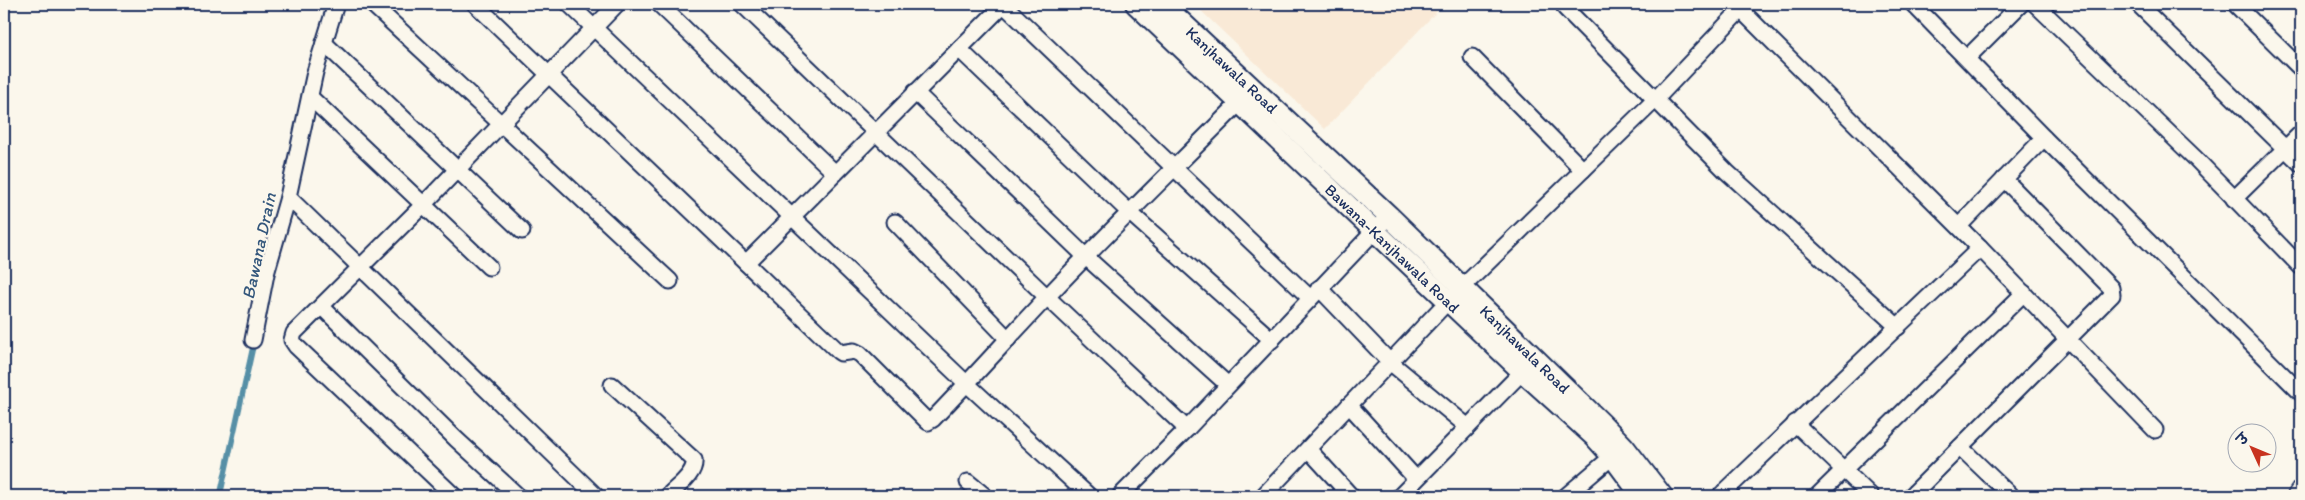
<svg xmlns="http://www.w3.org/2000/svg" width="2305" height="500" font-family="Itim,'Playpen Sans Deva',sans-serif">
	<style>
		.built { fill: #f9e9d6 }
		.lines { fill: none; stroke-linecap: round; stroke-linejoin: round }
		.stream { stroke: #568fa6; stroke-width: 5.5 }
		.minor-casing { stroke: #1b2f5e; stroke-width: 19 }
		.tertiary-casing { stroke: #1b2f5e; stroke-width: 22 }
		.secondary-casing { stroke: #1b2f5e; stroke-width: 24 }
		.minor { stroke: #fbf7ec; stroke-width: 15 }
		.tertiary { stroke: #fbf7ec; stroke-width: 19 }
		.secondary { stroke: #fbf7ec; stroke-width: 20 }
		.labels { text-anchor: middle; stroke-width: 4.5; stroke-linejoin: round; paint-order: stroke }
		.street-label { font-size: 16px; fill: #1b2f5e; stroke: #fbf7ec }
		.water-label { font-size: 18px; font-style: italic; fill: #34577c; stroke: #fbf7ec }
	</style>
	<rect width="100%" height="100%" fill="#fbf7ec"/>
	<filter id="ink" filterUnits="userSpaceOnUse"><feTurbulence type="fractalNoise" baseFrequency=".02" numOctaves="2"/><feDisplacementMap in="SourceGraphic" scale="10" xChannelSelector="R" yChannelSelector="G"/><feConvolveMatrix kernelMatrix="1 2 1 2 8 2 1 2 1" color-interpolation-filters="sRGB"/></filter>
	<g filter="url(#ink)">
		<polygon class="built" points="1194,4 1444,4 1325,129"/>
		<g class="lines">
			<polyline class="stream" points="220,496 254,342"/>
			<defs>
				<g id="minor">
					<polyline points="372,4 670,281"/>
					<path d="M 475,4 L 838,351 L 841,353 L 854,351 L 860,354 L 928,422 L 933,419 C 972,379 1009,337 1047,297 C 1112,228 1180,163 1246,96"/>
					<polyline points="569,4 967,384 1089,496"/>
					<polyline points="659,4 835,173"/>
					<polyline points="742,4 1047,297 1187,429"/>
					<polyline points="1913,4 2044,138 2301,393"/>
					<polyline points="2035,4 2196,159 2301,267"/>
					<polyline points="2138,4 2301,164"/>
					<polyline points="2235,4 2301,69"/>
					<polyline points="1004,5 1310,298"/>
					<polyline points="1565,8 1727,172 1898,327"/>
					<polyline points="324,43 522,231"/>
					<polyline points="959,49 1129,212 1272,340"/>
					<polyline points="1472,57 1583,170"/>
					<polyline points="1967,58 2021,4"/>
					<polyline points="915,92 1086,257 1228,385"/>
					<polyline points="310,97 489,267"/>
					<polyline points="288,197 596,496"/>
					<polyline points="2234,199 2301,133"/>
					<polyline points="895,222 1008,339"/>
					<polyline points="1959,226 2044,138"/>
					<polyline points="1980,248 2155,430"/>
					<polyline points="746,263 1004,4"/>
					<polyline points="1319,288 1390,362 1468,427"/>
					<polyline points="322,307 456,439 518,496"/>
					<polyline points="253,340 266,274 288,197 315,72 336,4"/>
					<path d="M 612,385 L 694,460 C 696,474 676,487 668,496"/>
					<polyline points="1349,405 1416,479"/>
					<polyline points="1795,423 1871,496"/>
					<polyline points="1960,447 2011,496"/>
					<polyline points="1308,449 1351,496"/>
					<polyline points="968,482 985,496"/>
					<polyline points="454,496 296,346 292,340 294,333 423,205 617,4"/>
					<polyline points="1120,496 1187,429 1382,223"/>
					<polyline points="1263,496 1448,301 1655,100 1746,4"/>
					<polyline points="1400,496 1530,364"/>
					<polyline points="1566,496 1620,450"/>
					<polyline points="1720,496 1980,248 1735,4"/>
					<polyline points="1817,496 2024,293"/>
					<polyline points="1911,496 2112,295 2111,288 2004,179"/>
				</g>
				<polyline id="tertiary" points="2297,496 2301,490"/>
				<g id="secondary">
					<path id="s1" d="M 1136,4 L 1522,371 L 1594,436 L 1613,457 L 1642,496"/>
					<path id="s2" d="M 1162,4 L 1389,216 L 1602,424 L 1624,447 L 1662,496"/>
				</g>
			</defs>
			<use href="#minor" class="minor-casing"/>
			<use href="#tertiary" class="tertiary-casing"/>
			<use href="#secondary" class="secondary-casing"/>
			<use href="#minor" class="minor"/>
			<use href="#tertiary" class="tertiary"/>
			<use href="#secondary" class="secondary"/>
		</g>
	</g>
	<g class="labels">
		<g class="street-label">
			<text dy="6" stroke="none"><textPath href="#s2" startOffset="96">Kanjhawala Road</textPath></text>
			<text dy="6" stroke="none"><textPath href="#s1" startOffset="354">Bawana-Kanjhawala Road</textPath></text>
			<text dy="6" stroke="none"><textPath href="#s2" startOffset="501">Kanjhawala Road</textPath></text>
		</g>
		<g class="water-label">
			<text transform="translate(259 246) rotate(-78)" y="6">Bawana Drain</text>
		</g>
	</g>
	<rect width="2305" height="500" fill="none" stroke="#fbf7ec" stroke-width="20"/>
	<rect x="10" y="10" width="2285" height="480" fill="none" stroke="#1b2f5e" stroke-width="2" filter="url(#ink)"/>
	<g transform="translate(2252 448) rotate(314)"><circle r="24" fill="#fbf7ec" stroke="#a1a7b3"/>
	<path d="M0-4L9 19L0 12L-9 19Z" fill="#c8321e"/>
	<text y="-8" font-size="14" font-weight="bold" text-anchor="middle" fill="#1b2f5e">उ</text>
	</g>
</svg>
